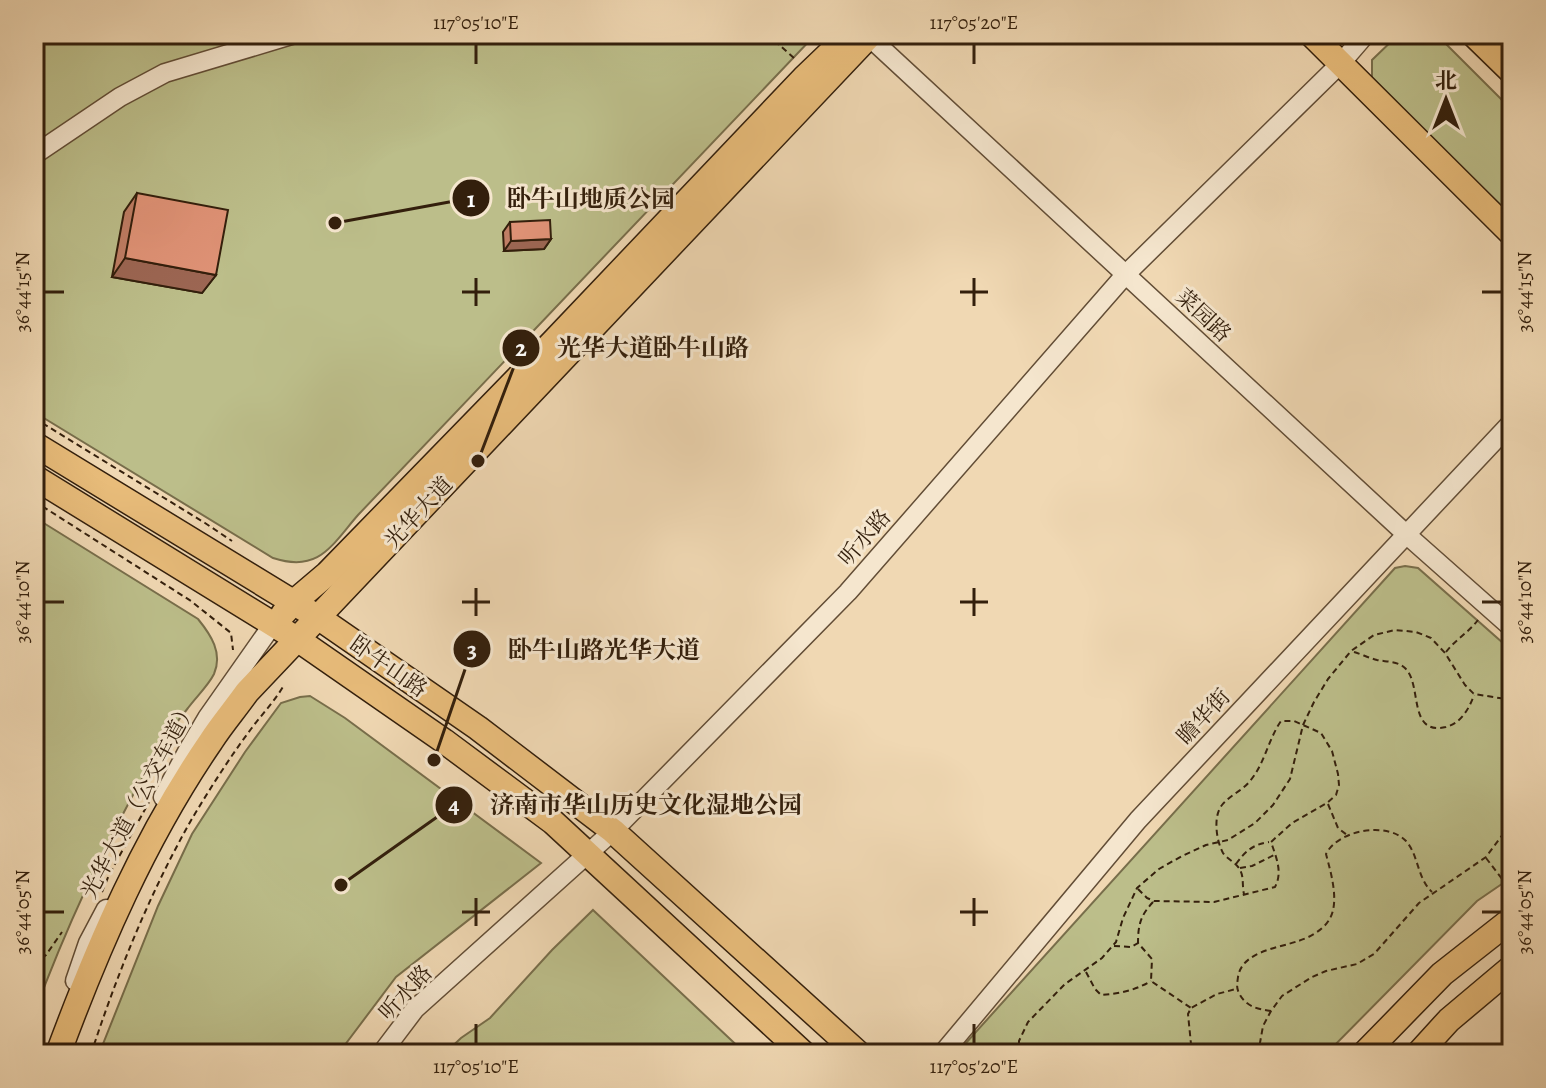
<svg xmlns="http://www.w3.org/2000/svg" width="1546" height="1088" font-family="Alegreya,'Noto Serif SC',serif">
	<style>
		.green { fill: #bcbe8a; stroke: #786e4b; stroke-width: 2 }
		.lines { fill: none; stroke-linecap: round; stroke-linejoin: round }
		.minor-casing { stroke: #624d36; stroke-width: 21 }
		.major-casing { stroke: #331f0c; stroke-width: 27 }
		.path { stroke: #331f0c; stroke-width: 2; stroke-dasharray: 6 4; stroke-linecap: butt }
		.minor { stroke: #f5e6ce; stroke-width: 18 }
		.major { stroke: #e8bc7a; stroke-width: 24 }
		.wall { fill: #c07e65; stroke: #331f0c; stroke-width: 2 }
		.shaded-wall { fill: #9c6653; stroke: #331f0c; stroke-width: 2 }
		.building { fill: #df9276; stroke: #331f0c; stroke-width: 2 }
		.ticks { fill: none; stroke: #331f0c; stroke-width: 3 }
		.labels { text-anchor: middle; stroke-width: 6; stroke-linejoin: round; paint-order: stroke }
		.street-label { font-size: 22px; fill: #331f0c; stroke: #f5e6ce }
		.leader { fill: none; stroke: #331f0c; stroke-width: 3 }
		.callout-dot { fill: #331f0c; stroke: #f5e6ce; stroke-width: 3 }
		.mark-label { font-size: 24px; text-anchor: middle; font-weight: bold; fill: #fff }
		.callout-label { font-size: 24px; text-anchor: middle; font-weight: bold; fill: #331f0c; stroke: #f5e6ce; stroke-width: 6; stroke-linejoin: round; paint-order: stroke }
		.neatline { fill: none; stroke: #331f0c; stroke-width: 3 }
		.ticks-label { font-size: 20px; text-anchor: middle; fill: #331f0c }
	</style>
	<rect width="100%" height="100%" fill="#f0d8b3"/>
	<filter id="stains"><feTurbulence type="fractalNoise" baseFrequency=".0025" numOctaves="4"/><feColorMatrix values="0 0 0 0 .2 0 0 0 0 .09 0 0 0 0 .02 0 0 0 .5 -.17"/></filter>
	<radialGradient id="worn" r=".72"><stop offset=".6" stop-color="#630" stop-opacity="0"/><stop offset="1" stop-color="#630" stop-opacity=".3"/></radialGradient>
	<g class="green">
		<path d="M 34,34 L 816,34 L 358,515 C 331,546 319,573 273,558 L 34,412 Z"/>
		<polygon points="1399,34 1436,34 1512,110 1512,216 1372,82 1372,60"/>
		<path d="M 34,517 L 198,619 C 211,635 223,653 214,674 C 208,686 196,697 188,708 C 174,725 161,745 150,764 C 105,844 66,927 34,1014 Z"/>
		<polygon points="1405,566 1418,568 1512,651 1512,877 1477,901 1326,1054 956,1054 1395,568"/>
		<polygon points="310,696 345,718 541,863 396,977 338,1054 99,1054 158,906 192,834 245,752 281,703 300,697"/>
		<polygon points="593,910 746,1054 444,1054 461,1038 490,1018 552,950"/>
	</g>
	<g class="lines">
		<defs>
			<g id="minor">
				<polyline points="866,34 1407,535 1512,628"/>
				<polyline points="34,155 120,97 165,73 295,34"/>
				<polyline points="163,797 188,750 207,718 273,624"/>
				<polyline points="75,981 88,943 106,909"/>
				<polyline points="381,1054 415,1009 613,831 848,592 1125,275 1341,63 1366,34"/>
				<polyline points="942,1054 1138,820 1512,422"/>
			</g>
			<g id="major">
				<polyline points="1311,34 1512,234"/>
				<polyline points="1473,34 1512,72"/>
				<polyline points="34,444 319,618 478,728 613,831 859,1054"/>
				<polyline points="34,477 297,639 444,741 553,822 804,1054"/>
				<polyline points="283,614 294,602 327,574 553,342 804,78 850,34"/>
				<path d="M 58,1054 C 98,946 145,837 211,741 C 222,724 235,709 247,692 L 871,34"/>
				<polyline points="1364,1054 1442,974 1512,919"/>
				<polyline points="1418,1054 1449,1020 1512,967"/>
			</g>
		</defs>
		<use href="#minor" class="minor-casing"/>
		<use href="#major" class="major-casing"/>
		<g class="path">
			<polyline points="767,34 794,58"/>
			<polyline points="34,418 205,523 232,541"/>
			<polyline points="34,501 191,601 231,633 233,650"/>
			<path d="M 1354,652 C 1361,654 1369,658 1377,660 C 1387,662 1399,661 1406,669 C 1422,686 1408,736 1446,727 C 1461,723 1469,709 1474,695"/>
			<path d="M 1446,652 C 1455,640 1468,633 1478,620"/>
			<polyline points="1328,804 1338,828 1347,835"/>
			<polyline points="1486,858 1512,892"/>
			<path d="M 1236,864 C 1245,851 1254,844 1269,842"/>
			<polyline points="1240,868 1252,866 1274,855"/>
			<path d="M 1138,889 L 1147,898 L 1154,901 L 1214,902 L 1275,887 C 1283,872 1276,857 1271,842 L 1292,823 L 1327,803 L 1336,795 L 1339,785 L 1338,774 L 1332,751 L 1321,733 L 1294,721 L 1281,721 C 1268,740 1265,763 1250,781 C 1242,791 1230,795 1222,805 C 1213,816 1216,840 1223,853 C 1227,859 1237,863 1240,870 C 1244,876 1242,887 1244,894"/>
			<polyline points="102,892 109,875 149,802"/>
			<path d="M 1153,902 C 1141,915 1138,924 1138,943 L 1152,959 L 1151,981 L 1191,1008"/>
			<polyline points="1114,946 1131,947 1138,943"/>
			<polyline points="34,965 46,955 62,932"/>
			<path d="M 1086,972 L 1095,989 L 1101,995 C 1119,994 1136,990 1151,981"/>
			<path d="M 1271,1011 C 1258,1009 1247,1007 1240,995 C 1236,988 1237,985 1238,977 C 1242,951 1279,948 1298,941 C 1309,938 1323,930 1329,920 C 1340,903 1331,873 1326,854 C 1338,830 1387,821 1406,841 C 1419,856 1417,878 1432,892"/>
			<path d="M 91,1054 C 117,974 151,890 193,817 C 211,787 230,757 251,729 C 262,714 275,701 284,685"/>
			<polyline points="1019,1054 1019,1041 1028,1022 1065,984 1102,958 1116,942 1123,918 1137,888 1159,869 1182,856 1206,845 1228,840 1255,823 1273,805 1290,779 1303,725 1314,702 1328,679 1351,651 1374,635 1395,630 1416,632 1431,638 1445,653 1465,685 1474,694 1512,700"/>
			<polyline points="1198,1054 1191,1044 1188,1014 1191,1008 1217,994 1236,989"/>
			<polyline points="1258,1054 1263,1026 1271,1011 1282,996 1312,977 1326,971 1357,964 1374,954 1419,903 1486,857 1512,822"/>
		</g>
		<use href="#minor" class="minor"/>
		<use href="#major" class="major"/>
	</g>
	<g class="wall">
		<polygon points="137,193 216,275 202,293 112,277 124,212"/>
		<polygon points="510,222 551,239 544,249 504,251 503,232"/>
	</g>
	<g class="shaded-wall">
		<polygon points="551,239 544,249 504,251 511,241"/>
		<polygon points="125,258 216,275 202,293 112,277"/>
	</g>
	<g class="building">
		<polygon points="137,193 228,210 216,275 125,258"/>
		<polygon points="550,220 551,239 511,241 510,222"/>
	</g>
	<path class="ticks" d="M 476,44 L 476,64M 974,44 L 974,64M 476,278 L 476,306M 974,278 L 974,306M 44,292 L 64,292M 462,292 L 490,292M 960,292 L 988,292M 1482,292 L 1502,292M 476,588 L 476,616M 974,588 L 974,616M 44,602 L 64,602M 462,602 L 490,602M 960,602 L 988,602M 1482,602 L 1502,602M 476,898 L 476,926M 974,898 L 974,926M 44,912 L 64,912M 462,912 L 490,912M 960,912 L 988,912M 1482,912 L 1502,912M 476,1024 L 476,1044M 974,1024 L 974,1044"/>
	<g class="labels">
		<g class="street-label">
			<text transform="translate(1204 315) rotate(43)" y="8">菜园路</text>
			<text transform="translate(418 512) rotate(-47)" y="8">光华大道</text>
			<text transform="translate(864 537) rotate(-49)" y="8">听水路</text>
			<text transform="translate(389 666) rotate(35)" y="8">卧牛山路</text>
			<text transform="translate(1203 716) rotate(-47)" y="8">瞻华街</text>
			<text transform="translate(138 799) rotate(-62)" y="8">光华大道（公交车道）</text>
			<text transform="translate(405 992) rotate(-47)" y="8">听水路</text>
		</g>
	</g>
	<path class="leader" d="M335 223L471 198M478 461L521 348M434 760L472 649M341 885L454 805"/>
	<g class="callout-dot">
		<circle cx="335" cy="223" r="8"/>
		<circle cx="478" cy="461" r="8"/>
		<circle cx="434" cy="760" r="8"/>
		<circle cx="341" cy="885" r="8"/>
		<circle cx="471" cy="198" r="20"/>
		<circle cx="521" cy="348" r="20"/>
		<circle cx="472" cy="649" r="20"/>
		<circle cx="454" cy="805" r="20"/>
	</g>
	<g class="mark-label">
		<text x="471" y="207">1</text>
		<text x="521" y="356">2</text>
		<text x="472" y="658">3</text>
		<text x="454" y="813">4</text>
	</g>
	<g class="callout-label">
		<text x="591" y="207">卧牛山地质公园</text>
		<text x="653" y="356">光华大道卧牛山路</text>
		<text x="604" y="658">卧牛山路光华大道</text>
		<text x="646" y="813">济南市华山历史文化湿地公园</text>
	</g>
	<rect width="1546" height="1088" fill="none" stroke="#f0d8b3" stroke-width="88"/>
	<g transform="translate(1446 100)" stroke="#f5e6ce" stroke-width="6" paint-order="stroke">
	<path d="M0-6L14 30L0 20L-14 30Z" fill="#331f0c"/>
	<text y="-12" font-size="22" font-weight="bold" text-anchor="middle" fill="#331f0c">北</text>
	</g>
	<rect x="44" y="44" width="1458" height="1000" class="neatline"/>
	<g class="ticks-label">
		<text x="476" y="29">117°05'10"E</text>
		<text x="974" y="29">117°05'20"E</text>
		<text transform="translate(22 292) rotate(-90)" y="7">36°44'15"N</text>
		<text transform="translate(1524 292) rotate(-90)" y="7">36°44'15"N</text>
		<text transform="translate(22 602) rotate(-90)" y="7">36°44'10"N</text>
		<text transform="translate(1524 602) rotate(-90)" y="7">36°44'10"N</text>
		<text transform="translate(22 912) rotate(-90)" y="7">36°44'05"N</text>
		<text transform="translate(1524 912) rotate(-90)" y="7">36°44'05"N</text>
		<text x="476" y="1073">117°05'10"E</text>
		<text x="974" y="1073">117°05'20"E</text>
	</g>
	<rect width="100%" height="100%" filter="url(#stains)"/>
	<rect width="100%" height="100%" fill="url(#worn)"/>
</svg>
